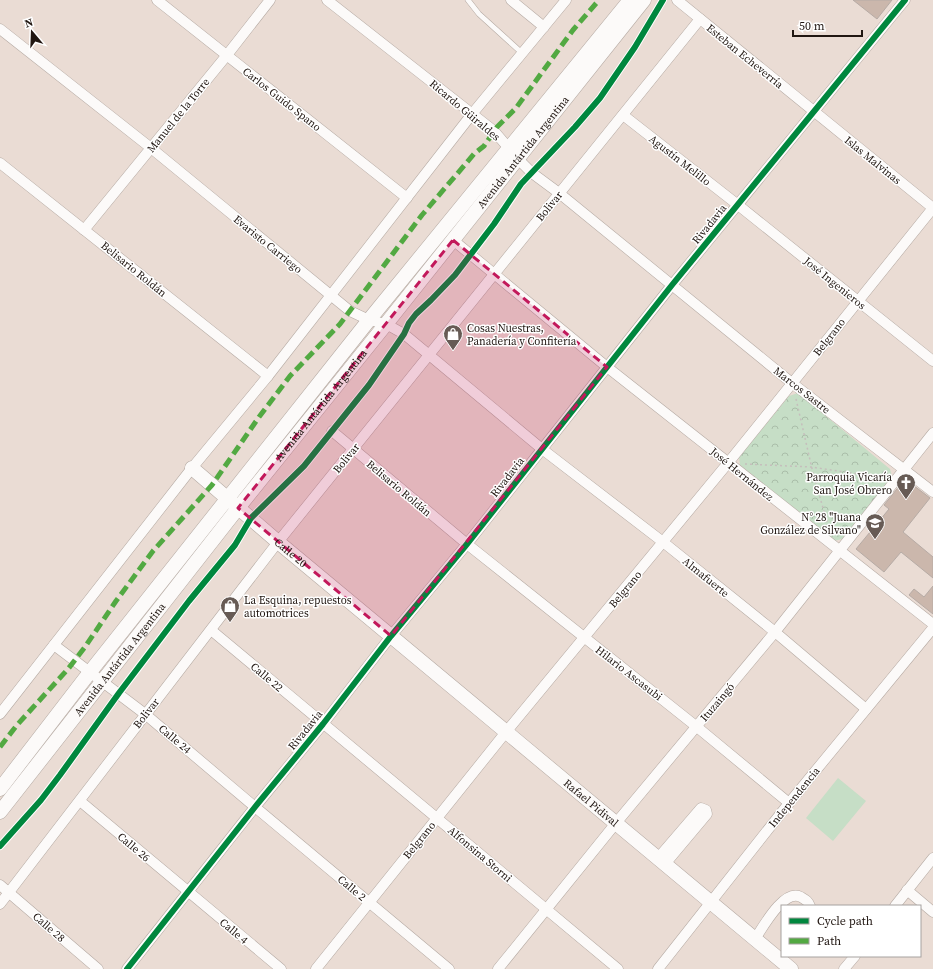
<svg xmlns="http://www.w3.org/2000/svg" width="933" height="969" font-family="'Source Serif 4',serif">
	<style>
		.grass { fill: #c6dec6 }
		.park { fill: url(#park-crowns) }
		.building { fill: #cbb7ac; stroke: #b6aba5 }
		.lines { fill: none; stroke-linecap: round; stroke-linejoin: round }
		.lane-casing { stroke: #b4a9a2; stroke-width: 6 }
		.street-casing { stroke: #b4a9a2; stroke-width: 11 }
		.secondary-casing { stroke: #b4a9a2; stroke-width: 15 }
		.path { stroke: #c5bebc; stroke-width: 1.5; stroke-dasharray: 2 3; stroke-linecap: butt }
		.lane { stroke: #fcfaf9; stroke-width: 5 }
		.street { stroke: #fcfaf9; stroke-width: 10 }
		.secondary { stroke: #fcfaf9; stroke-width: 14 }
		.quiet { stroke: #52a942; stroke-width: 5; stroke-dasharray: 10 5; stroke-linecap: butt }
		.cycleway-casing { stroke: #fff; stroke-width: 8 }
		.cycleway { stroke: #00873e; stroke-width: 6 }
		.marked { fill: #c2185b; fill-opacity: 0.2; stroke: #c2185b; stroke-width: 3; stroke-dasharray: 8 5; stroke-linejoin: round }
		.labels { text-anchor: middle; stroke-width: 3; stroke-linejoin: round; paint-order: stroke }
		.street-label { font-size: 11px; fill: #201611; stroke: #fff }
		.poi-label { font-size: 11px; fill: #201611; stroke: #fff; text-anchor: start }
	</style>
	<defs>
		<pattern id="park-crowns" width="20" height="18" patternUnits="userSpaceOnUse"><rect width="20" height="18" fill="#c6dec6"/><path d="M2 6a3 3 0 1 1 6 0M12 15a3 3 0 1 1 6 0" fill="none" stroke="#aabea9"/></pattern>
	</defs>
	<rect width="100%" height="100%" fill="#eadcd4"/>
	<polygon class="grass" points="838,778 866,801 833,841 806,818"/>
	<polygon class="park" points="798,393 890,469 892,477 842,539 834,541 740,465 739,457 789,396"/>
	<g class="building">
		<polygon points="853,0 892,0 877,19"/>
		<polygon points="905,479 930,498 903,532 933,557 933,578 901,552 884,572 856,549 889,509 884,505"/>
		<polygon points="933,586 933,614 909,595 914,589 924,597"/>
	</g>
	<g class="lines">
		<defs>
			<polyline id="lane" points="468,0 479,14 522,53"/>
			<g id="street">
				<polyline points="157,0 407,198"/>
				<polyline points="327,0 494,131 518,159 532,173 559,193 792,383 933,492"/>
				<polyline points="511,0 544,27"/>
				<polyline points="677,0 933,208"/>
				<polyline points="0,29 151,148 350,311 369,320 386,324 404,334 542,449 663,542 775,632 866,709"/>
				<polyline points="623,115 738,205 933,361"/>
				<polyline points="0,163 268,376"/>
				<polyline points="84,230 227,55 270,0"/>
				<polyline points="453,240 607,367 933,624"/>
				<polyline points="332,431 467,544 697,727 789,803"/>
				<polyline points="211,630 618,969"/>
				<polyline points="54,645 145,714 255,807 449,969"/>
				<polyline points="0,714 192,468 268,376 472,114 566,0"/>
				<polyline points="80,801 281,969"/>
				<polyline points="658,858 701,808 706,810 707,814 665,864"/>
				<polyline points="0,885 98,969"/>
				<polyline points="907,890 933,912"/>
				<polyline points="0,904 278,542 700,19"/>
				<polyline points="895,906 933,858"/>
				<path d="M 755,939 C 763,927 784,888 801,897 C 806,900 808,901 810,906"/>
				<polyline points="127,969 255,807 323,724 391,636 467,544 672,285 905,0"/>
				<polyline points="316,969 506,732 728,463 933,208"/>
				<polyline points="498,969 616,823 775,632 933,433"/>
				<polyline points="658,969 789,803 933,628"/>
				<polyline points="844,969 855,956"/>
			</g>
			<g id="secondary">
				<path id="s1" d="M 192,468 L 278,542 L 791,969"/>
				<polyline points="0,789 90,672 369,320 630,0"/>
				<path id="s2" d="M 0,812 L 238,508 L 386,324 L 644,0"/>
			</g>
		</defs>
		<use href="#lane" class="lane-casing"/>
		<use href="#street" class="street-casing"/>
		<use href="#secondary" class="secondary-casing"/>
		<g class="path">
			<polyline points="796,399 813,473 829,529"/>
			<polyline points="745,464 811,467 884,478"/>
		</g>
		<use href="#lane" class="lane"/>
		<use href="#street" class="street"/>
		<use href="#secondary" class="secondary"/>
		<polyline class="quiet" points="0,747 17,725 68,669 85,647 116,601 153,551 212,485 259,417 290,376 340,324 422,215 474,154 484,146 497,127 516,108 573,30 599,0"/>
		<defs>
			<g id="cycleway">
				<polyline points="0,846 41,800 60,775 119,693 189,601 235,545 251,518 304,466 369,385 404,334 409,323 416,314 431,300 455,275 494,224 521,184 575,127 600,98 635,47 663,0"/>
				<polyline points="127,969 255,807 323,724 391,636 467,544 672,285 905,0"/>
			</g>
		</defs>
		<use href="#cycleway" class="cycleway-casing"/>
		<use href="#cycleway" class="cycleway"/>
	</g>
	<path class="marked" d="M 453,240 L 607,367 L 391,636 L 238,508 Z"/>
	<defs>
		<symbol id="shop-pin" viewBox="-11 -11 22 30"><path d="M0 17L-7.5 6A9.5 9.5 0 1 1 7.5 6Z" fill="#675b55" stroke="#fff"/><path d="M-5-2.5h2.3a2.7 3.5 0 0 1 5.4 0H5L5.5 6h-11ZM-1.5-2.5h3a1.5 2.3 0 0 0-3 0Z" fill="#fff"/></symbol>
		<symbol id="church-pin" viewBox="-11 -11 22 30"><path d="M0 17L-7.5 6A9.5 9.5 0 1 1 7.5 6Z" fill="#675b55" stroke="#fff"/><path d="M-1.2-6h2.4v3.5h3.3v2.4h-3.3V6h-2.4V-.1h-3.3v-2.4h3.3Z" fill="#fff"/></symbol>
		<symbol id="school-pin" viewBox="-11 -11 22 30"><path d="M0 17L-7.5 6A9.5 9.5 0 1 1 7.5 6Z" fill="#675b55" stroke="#fff"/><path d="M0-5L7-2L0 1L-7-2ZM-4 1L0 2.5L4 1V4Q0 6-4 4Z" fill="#fff"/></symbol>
	</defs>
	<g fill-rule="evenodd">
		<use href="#shop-pin" x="442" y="323" width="22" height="30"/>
		<use href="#church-pin" x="895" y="472" width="22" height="30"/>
		<use href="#school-pin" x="864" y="512" width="22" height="30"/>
		<use href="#shop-pin" x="219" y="595" width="22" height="30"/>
	</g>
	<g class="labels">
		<g class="street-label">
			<text transform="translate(745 56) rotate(39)" y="4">Esteban Echeverría</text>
			<text transform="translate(282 99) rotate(38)" y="4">Carlos Guido Spano</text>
			<text transform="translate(465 110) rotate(40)" y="4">Ricardo Güiraldes</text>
			<text transform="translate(178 115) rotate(-51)" y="4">Manuel de la Torre</text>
			<text dy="4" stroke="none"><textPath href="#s2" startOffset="842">Avenida Antártida Argentina</textPath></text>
			<text transform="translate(680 160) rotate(38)" y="4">Agustín Melillo</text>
			<text transform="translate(873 160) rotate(39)" y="4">Islas Malvinas</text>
			<text transform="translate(549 206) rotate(-51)" y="4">Bolivar</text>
			<text transform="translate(709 224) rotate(-51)" y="4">Rivadavia</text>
			<text transform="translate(268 244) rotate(39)" y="4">Evaristo Carriego</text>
			<text transform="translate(134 269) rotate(39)" y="4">Belisario Roldán</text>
			<text transform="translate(835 283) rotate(39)" y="4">José Ingenieros</text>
			<text transform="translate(829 337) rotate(-52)" y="4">Belgrano</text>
			<text transform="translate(802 390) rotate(38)" y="4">Marcos Sastre</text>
			<text dy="4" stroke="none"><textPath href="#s2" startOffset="518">Avenida Antártida Argentina</textPath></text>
			<text transform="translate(346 458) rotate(-51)" y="4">Bolivar</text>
			<text transform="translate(742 474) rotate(39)" y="4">José Hernández</text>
			<text transform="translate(507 477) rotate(-52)" y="4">Rivadavia</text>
			<text transform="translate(399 488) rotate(40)" y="4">Belisario Roldán</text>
			<text dy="4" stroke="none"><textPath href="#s1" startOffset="130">Calle 20</textPath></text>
			<text transform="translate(706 577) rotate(39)" y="4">Almafuerte</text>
			<text transform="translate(625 589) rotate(-50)" y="4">Belgrano</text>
			<text dy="4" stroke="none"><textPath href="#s2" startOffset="194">Avenida Antártida Argentina</textPath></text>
			<text transform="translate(629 673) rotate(38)" y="4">Hilario Ascasubi</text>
			<text transform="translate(267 677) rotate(40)" y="4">Calle 22</text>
			<text transform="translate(717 702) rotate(-50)" y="4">Ituzaingó</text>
			<text transform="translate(146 713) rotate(-52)" y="4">Bolivar</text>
			<text transform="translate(305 730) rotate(-51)" y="4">Rivadavia</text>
			<text transform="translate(175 739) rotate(40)" y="4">Calle 24</text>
			<text transform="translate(794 797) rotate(-51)" y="4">Independencia</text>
			<text dy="4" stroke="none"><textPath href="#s1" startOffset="521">Rafael Pidival</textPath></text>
			<text transform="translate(419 840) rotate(-51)" y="4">Belgrano</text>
			<text transform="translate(134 847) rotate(40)" y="4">Calle 26</text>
			<text transform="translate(480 854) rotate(40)" y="4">Alfonsina Storni</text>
			<text transform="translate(352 888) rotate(40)" y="4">Calle 2</text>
			<text transform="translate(49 927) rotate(41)" y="4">Calle 28</text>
			<text transform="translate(234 931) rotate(40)" y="4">Calle 4</text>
		</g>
		<g class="poi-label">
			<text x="467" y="332">Cosas Nuestras,<tspan x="467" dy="13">Panadería y Confitería</tspan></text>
			<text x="892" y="481" text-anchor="end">Parroquia Vicaría<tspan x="892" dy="13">San José Obrero</tspan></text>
			<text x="861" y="521" text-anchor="end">N° 28 "Juana<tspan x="861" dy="13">González de Silvano"</tspan></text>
			<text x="244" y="604">La Esquina, repuestos<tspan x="244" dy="13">automotrices</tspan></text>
		</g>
	</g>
	<rect x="781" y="905" width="140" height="52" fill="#ffffff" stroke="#a6a2a0"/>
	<rect x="789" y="918" width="20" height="6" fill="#00873e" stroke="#a6a2a0"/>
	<text x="817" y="925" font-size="12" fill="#201611">Cycle path</text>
	<rect x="789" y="938" width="20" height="6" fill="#52a942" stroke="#a6a2a0"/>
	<text x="817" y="945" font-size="12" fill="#201611">Path</text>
	<g transform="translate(32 32) rotate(341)" stroke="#ffffff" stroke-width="3" paint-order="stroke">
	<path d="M0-3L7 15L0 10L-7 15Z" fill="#201611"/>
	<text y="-6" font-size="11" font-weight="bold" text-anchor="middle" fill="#201611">N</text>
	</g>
	<path d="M793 30v6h69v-6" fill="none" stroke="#201611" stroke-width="2"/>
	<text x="799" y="30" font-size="12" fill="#201611" stroke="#ffffff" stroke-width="3" paint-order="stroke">50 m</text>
</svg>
